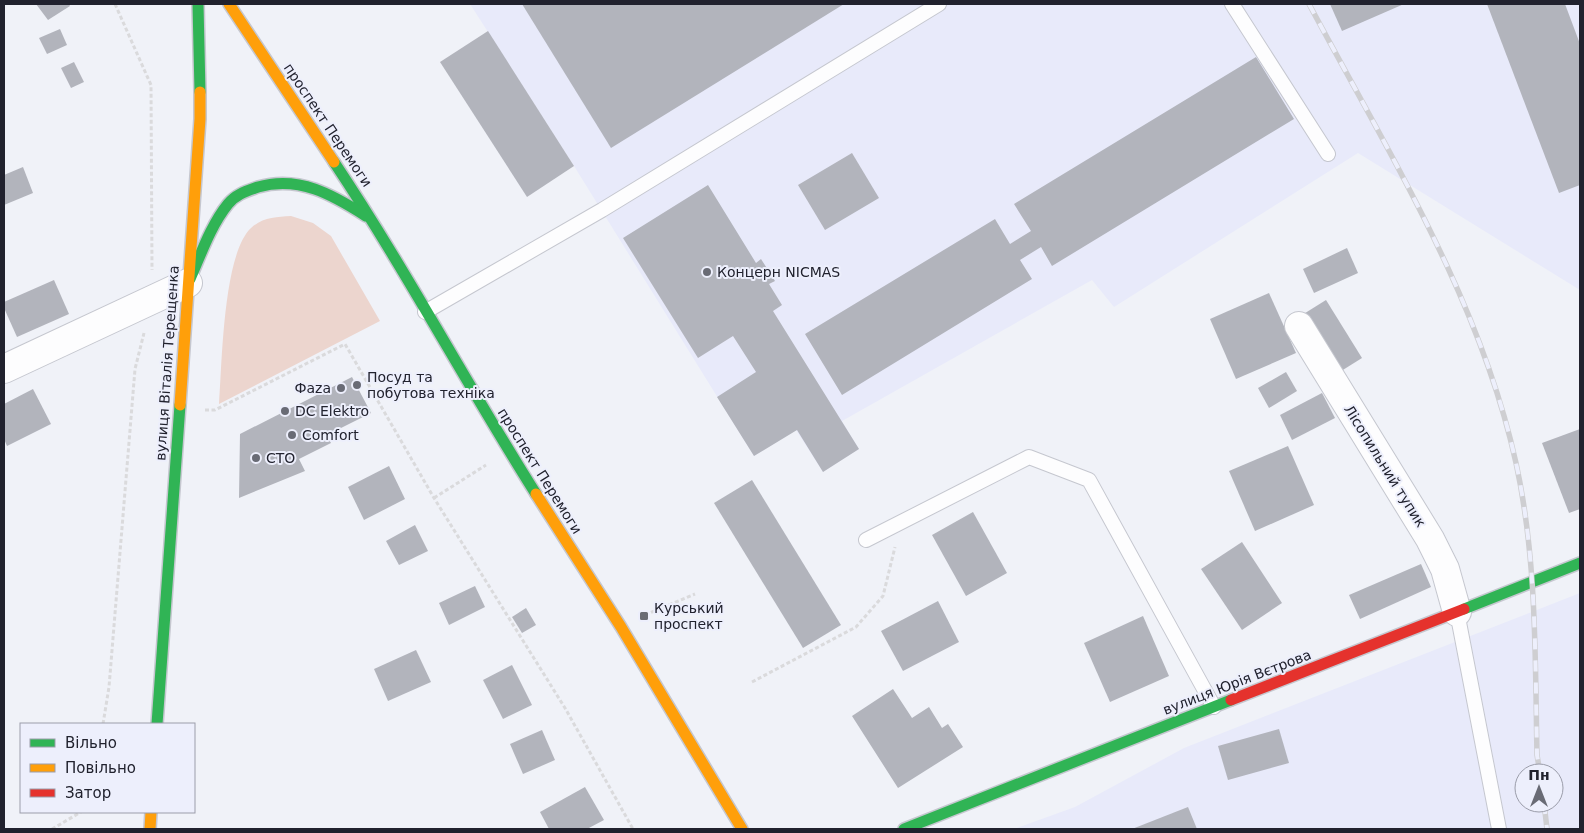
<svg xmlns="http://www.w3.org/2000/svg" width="1584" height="833" font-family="'DejaVu Sans',sans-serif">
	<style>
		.built { fill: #e8eafa; fill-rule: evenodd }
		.green { fill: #ecd5ce }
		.building { fill: #b2b4bc }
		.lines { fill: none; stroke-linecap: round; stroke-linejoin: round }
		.lane-casing { stroke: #c5c7cf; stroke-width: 16 }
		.street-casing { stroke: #c5c7cf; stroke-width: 30 }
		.fast-casing { stroke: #c5c7cf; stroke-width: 14 }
		.slow-casing { stroke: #c5c7cf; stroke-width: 14 }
		.jam-casing { stroke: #c5c7cf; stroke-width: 14 }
		.path { stroke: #dadadc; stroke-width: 3; stroke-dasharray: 4 2.5; stroke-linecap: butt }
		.lane { stroke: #fdfdfe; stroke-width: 14 }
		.street { stroke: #fdfdfe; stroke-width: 28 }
		.fast { stroke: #30b455; stroke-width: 11 }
		.slow { stroke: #ff9f0a; stroke-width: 11 }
		.jam { stroke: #e5322d; stroke-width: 11 }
		.rail-casing { stroke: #ceced1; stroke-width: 5.5 }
		.rail { stroke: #edeffc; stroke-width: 4; stroke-dasharray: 11; stroke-linecap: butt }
		.poi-dot { fill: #696b75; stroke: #edeffc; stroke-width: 2 }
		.labels { text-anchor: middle; stroke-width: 4; stroke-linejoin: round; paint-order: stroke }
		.street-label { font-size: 14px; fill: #21222e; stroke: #edeffc }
		.poi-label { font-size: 14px; fill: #21222e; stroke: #edeffc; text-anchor: start }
	</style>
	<rect width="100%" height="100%" fill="#f0f2f8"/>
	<g class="built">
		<polygon points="470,4 1580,4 1580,290 1358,153 1114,307 1092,280 842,421 859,449 823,472 796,430 754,456 574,166"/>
		<path d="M 1580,593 L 1580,829 L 1014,829 L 1075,807 L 1184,748 ZM 1524,773 L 1554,773 L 1554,803 L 1524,803 Z"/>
	</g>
	<path class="green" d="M 291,216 L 313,223 L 331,236 L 380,321 L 219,404 C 222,365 223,254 251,228 C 263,217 276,217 291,216 Z"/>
	<g class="building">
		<polygon points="36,4 69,4 70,6 48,20"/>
		<polygon points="522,4 844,4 611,148"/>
		<polygon points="1330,4 1404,4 1342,31"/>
		<polygon points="1487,4 1565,4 1580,44 1580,185 1559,193"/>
		<polygon points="60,29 67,45 47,54 39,38"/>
		<polygon points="488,31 574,166 527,197 440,62"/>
		<polygon points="1256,57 1294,119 1052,266 1041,247 1020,260 1032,279 842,395 805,334 995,219 1010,244 1031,231 1014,204"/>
		<polygon points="74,62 84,82 71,88 61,68"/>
		<polygon points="852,153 879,198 825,230 798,185"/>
		<polygon points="23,167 33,193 4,205 4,175"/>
		<polygon points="708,185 756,263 761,259 775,281 769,284 782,305 773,311 859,449 823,472 797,430 754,456 717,397 756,372 733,336 698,358 623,238"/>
		<polygon points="1347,248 1358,273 1314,293 1303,269"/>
		<polygon points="54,280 69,314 17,337 4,308 4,302"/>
		<polygon points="1269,293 1296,353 1236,379 1210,319"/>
		<polygon points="1326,300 1362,358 1338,373 1302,315"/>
		<polygon points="1286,372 1297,391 1269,408 1258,388"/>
		<polygon points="352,377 371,413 327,435 331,443 299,459 305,471 239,498 240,434"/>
		<polygon points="33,389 51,424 7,446 4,439 4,404"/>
		<polygon points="1322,393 1335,418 1292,440 1280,415"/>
		<polygon points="1580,429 1580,509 1569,513 1542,443"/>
		<polygon points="1288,446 1314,505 1255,531 1229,471"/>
		<polygon points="389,466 405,499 364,520 348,487"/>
		<polygon points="752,480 841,625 803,648 714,503"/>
		<polygon points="973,512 1007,573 966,596 932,535"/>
		<polygon points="415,525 428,551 399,565 386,541"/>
		<polygon points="1242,542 1282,603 1242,630 1201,569"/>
		<polygon points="1421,564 1431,587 1360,619 1349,595"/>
		<polygon points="475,586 485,607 449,625 439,603"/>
		<polygon points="938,601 959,642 903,671 881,631"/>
		<polygon points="526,608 536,625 522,633 512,617"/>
		<polygon points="1143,616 1169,676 1110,702 1084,643"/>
		<polygon points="416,650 431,682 388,701 374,669"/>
		<polygon points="512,665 532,705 503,719 483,680"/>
		<polygon points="893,689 912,718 929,707 942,728 948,724 963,747 898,788 852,716"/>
		<polygon points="1279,729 1289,763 1228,780 1218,746"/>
		<polygon points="542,730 555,760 523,774 510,744"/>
		<polygon points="585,787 604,820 587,829 549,829 540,812"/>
		<polygon points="1188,807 1197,829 1132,829"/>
	</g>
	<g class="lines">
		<defs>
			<g id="lane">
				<polyline points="1232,4 1328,154"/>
				<polyline points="425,312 602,210 939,4"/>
				<polyline points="866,540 1029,457 1089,480 1214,707"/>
				<polyline points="1457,612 1499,829"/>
			</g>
			<g id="street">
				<polyline points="1299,326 1430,539 1445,569 1457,612"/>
				<polyline points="4,369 188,283"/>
			</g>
			<g id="fast">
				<polyline points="198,4 200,92"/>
				<path d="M 334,162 C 406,270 467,385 536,494"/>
				<path d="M 190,279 C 201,254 211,225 228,204 C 236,194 247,191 258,187 C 299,175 333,195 366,216"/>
				<polyline points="1464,609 1580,563"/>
				<polyline points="157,724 180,405"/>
				<polyline points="904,829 1231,700"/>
			</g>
			<g id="slow">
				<polyline points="229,4 334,162"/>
				<polyline points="180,405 200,119 200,92"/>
				<polyline points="536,494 621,627 742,829"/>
				<polyline points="150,829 151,812"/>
			</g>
			<polyline id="jam" points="1231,700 1464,609"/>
		</defs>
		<use href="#lane" class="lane-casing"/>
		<use href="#street" class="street-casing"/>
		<use href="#fast" class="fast-casing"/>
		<use href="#slow" class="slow-casing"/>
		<use href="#jam" class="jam-casing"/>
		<g class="path">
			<polyline points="115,4 151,85 152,270"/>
			<polyline points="205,410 215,410 345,344 434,498 565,708 633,829"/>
			<polyline points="434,498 486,465"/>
			<polyline points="645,615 695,594"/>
			<polyline points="752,682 856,627 883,596 895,547"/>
			<polyline points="103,724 109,687 135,369 144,333"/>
			<polyline points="52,829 81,812"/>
		</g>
		<use href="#lane" class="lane"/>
		<use href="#street" class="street"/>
		<use href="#fast" class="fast"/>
		<use href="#slow" class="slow"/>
		<use href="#jam" class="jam"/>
		<defs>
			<g id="rail">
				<path d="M 1309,4 C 1387,150 1480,299 1516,463 C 1537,559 1535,657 1537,755 L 1540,773"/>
				<polyline points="1544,803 1547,829"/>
			</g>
		</defs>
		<use href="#rail" class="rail-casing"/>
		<use href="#rail" class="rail"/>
	</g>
	<g class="poi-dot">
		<circle cx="707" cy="272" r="5"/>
		<circle cx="357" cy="385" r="5"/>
		<circle cx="341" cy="388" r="5"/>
		<circle cx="285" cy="411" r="5"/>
		<circle cx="292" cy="435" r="5"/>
		<circle cx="256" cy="458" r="5"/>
		<rect x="639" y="611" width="10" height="10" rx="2.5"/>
	</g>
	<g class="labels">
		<g class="street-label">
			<text transform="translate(328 125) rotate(56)" y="5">проспект Перемоги</text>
			<text transform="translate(167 363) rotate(-86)" y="5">вулиця Віталія Терещенка</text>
			<text transform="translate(1385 466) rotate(58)" y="5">Лісопильний тупик</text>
			<text transform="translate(540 471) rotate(58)" y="5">проспект Перемоги</text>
			<text transform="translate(1237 682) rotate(-21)" y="5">вулиця Юрія Вєтрова</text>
		</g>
		<g class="poi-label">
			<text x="717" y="277">Концерн NICMAS</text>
			<text x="367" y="382">Посуд та<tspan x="367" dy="16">побутова техніка</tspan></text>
			<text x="331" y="393" text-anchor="end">Фаzа</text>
			<text x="295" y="416">DC Elektro</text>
			<text x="302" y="440">Comfort</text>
			<text x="266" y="463">СТО</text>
			<text x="654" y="613">Курський<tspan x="654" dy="16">проспект</tspan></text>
		</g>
	</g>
	<rect width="1584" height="833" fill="none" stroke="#21222e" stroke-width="10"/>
	<rect x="20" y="723" width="175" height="90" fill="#edeffc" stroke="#9b9daa"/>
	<rect x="30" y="739" width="25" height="8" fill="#30b455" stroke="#9b9daa"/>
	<text x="65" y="748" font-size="15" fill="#21222e">Вільно</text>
	<rect x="30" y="764" width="25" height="8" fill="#ff9f0a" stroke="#9b9daa"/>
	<text x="65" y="773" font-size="15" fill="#21222e">Повільно</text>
	<rect x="30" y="789" width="25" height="8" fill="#e5322d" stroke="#9b9daa"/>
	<text x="65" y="798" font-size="15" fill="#21222e">Затор</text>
	<g transform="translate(1539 788)"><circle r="24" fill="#edeffc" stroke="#9b9daa"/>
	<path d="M0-4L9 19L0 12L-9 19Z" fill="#696b75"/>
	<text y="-8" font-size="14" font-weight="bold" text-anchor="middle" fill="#21222e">Пн</text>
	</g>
</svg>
